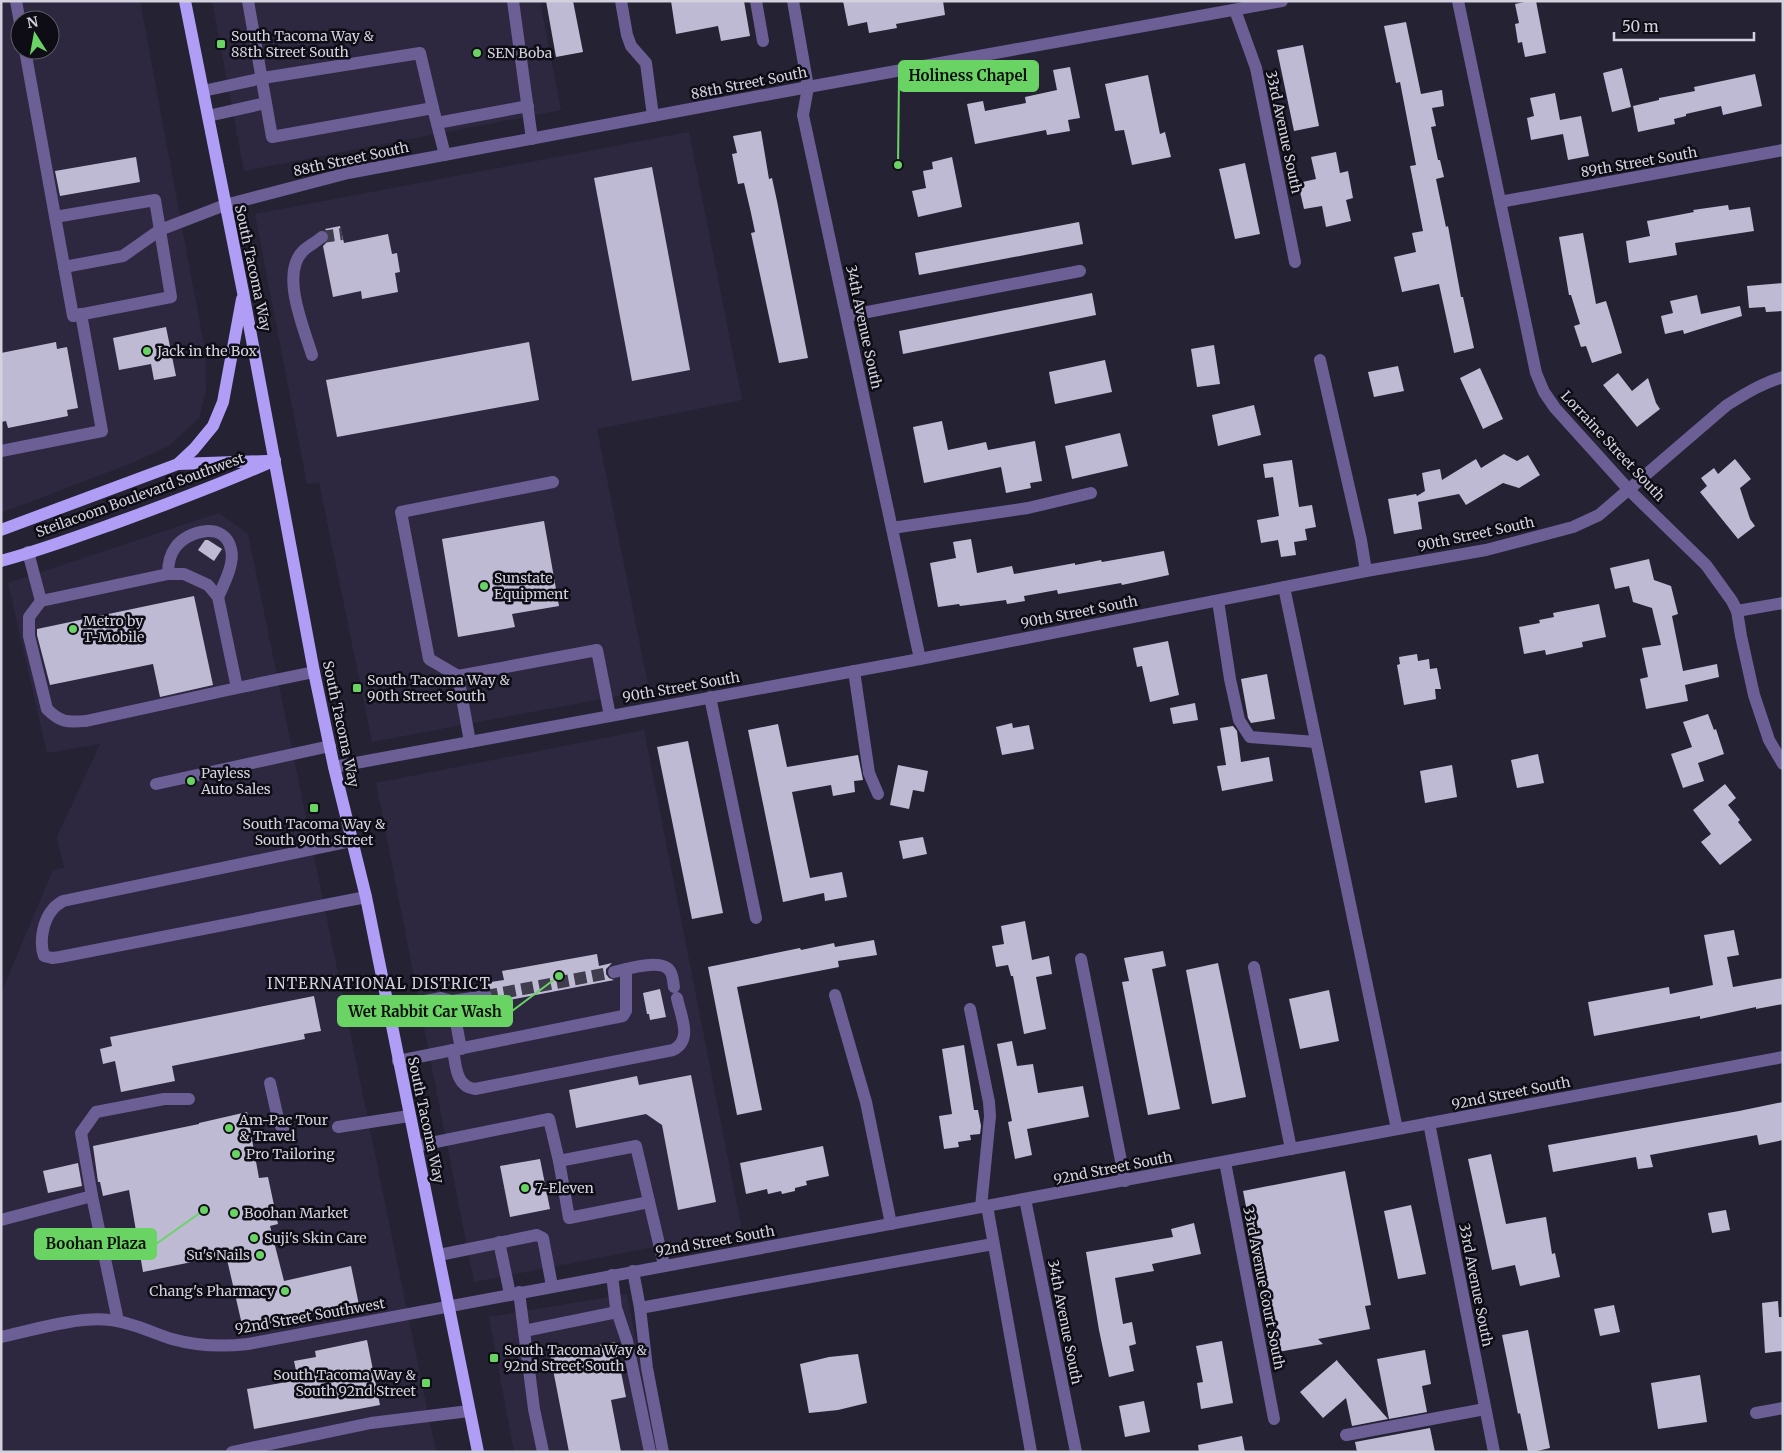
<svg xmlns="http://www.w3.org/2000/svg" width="1784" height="1453" font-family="Merriweather,serif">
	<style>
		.built { fill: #2d2840; fill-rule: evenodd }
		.building { fill: #bebad3 }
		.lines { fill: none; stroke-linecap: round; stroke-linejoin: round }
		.minor-tunnel { stroke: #3f3c4d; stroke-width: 12; stroke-dasharray: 12 6; stroke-linecap: butt }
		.minor { stroke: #6b5f95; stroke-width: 12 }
		.major { stroke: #b09df6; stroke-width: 12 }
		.poi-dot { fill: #69d464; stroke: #0e0d15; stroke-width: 2 }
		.labels { text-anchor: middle; stroke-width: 5; stroke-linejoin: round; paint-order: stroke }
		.poi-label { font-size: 14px; fill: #d3d1dd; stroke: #0e0d15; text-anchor: start }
		.street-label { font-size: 14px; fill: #d3d1dd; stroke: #0e0d15 }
		.neighbourhood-label { font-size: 15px; letter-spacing: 1px; fill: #d3d1dd; stroke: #0e0d15 }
		.leader { fill: none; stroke: #69d464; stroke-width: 2 }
		.callout-dot { fill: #69d464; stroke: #0e0d15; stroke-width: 2 }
		.callout { fill: #69d464; stroke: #69d464; stroke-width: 2 }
		.callout-label { font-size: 15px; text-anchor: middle; font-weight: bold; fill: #111 }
	</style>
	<rect width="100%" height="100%" fill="#252234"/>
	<g class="built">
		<path d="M 1,1 L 140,1 L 205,351 L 206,392 L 199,418 L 170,445 L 137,461 L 1,513 ZM 20,20 L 50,20 L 50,50 L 20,50 Z"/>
		<polygon points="212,1 540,1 561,110 244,171"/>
		<polygon points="689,132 742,400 597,429 649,690 372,742 319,482 307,484 255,214"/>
		<polygon points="219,513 248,534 436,1452 1,1452 1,993 53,870 64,868 57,837 100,744 47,753 8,583"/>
		<polygon points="644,730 742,1230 474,1282 376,783"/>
		<polygon points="627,1294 658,1452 514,1452 489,1317"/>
	</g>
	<g class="building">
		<polygon points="546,1 573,1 583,52 556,57"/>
		<polygon points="671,1 744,1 750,36 721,41 718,26 676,34"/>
		<polygon points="843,1 943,1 945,15 896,24 897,28 869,33 867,22 848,26"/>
		<polygon points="1529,1 1536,1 1546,53 1525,57 1522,42 1518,43 1515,24 1519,23 1515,4"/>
		<polygon points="1406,22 1421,94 1442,90 1444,106 1432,108 1436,126 1431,127 1438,160 1440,160 1444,177 1436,179 1446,227 1448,226 1461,297 1463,297 1474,348 1454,353 1439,284 1402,292 1394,257 1416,252 1412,233 1423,231 1410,166 1416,165 1400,82 1396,83 1384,26"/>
		<polygon points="1303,45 1319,126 1294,131 1277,50"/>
		<polygon points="1070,67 1080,118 1068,120 1070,131 1047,135 1046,130 975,144 967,104 983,101 985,111 1026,103 1025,97 1057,90 1053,70"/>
		<polygon points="1622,68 1631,107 1612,112 1603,73"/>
		<polygon points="1755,74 1762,106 1723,115 1721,106 1686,114 1686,116 1674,119 1675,124 1638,132 1633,106 1659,100 1659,98 1695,91 1694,87"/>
		<polygon points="1148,75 1160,134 1165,132 1171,157 1132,165 1124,130 1115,131 1105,84"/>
		<polygon points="1555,93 1560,120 1581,116 1589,156 1568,160 1563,134 1531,140 1527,118 1534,116 1530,98"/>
		<polygon points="761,131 769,179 772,178 777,201 808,358 779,363 751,233 755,232 751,213 744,183 738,184 732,154 737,153 733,136"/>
		<polygon points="1336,152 1340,173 1348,171 1353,198 1346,200 1351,221 1326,227 1322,206 1304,209 1298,183 1316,179 1311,157"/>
		<polygon points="136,157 140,182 60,196 55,171"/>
		<polygon points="952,157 962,207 918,217 912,191 926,188 923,171 933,169 932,162"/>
		<polygon points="1245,163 1260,234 1235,239 1219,169"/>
		<polygon points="652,167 690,370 632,381 594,178"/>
		<polygon points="1728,205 1729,210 1750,207 1754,231 1675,243 1677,255 1629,263 1626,241 1650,236 1647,221 1694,212 1693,210"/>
		<polygon points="1079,222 1083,244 919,275 915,253"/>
		<polygon points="340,226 344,243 388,234 392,254 397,253 400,272 395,273 398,292 362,299 361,291 333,297 323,246 329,240 330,236 325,229"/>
		<polygon points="1583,233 1596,304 1606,301 1622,353 1592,363 1586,346 1581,347 1574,326 1580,324 1571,295 1569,295 1559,237"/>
		<polygon points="1783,283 1783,311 1766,312 1765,307 1749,308 1747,286"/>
		<polygon points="1092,293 1096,315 903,354 899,331"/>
		<polygon points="1697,295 1701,314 1740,306 1742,316 1684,334 1683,330 1665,334 1661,316 1673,313 1670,301"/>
		<polygon points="166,327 176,376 154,380 151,364 119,370 113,338"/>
		<polygon points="56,342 57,349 67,347 78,408 67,410 68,416 8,428 6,421 1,422 1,353"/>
		<polygon points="529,342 539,400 337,437 326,380"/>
		<polygon points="1214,345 1220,384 1197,387 1191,349"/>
		<polygon points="1105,360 1112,392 1055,404 1049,372"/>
		<polygon points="1398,366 1404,391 1374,397 1368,372"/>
		<polygon points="1480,368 1503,419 1483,429 1460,378"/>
		<polygon points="1618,373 1632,391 1648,378 1656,403 1660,409 1637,427 1603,385"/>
		<polygon points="1254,405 1261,435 1218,446 1212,415"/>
		<polygon points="942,421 948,450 986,442 988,450 1035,441 1042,481 1030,483 1031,488 1006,493 1001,467 924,483 913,427"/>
		<polygon points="1120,433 1128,466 1072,479 1065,446"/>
		<polygon points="1504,454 1517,461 1528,455 1540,475 1519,488 1503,483 1466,505 1459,494 1418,502 1422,529 1394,534 1388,499 1416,494 1417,496 1425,491 1422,473 1440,469 1442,480 1476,459 1481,468"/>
		<polygon points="1735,459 1751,479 1740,488 1750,519 1755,526 1738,539 1700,492 1707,486 1701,478 1714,468 1718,474"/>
		<polygon points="1292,460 1299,507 1312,505 1316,527 1305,529 1307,540 1294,542 1296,555 1281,557 1278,540 1261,543 1257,520 1279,516 1273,477 1265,478 1263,464"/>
		<polygon points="544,521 559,606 512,614 515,627 458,637 442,539"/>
		<polygon points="971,539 977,573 1012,566 1014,574 1075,563 1075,565 1101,560 1102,562 1164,551 1169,575 1122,585 1121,583 1058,594 1057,590 1024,596 1025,601 1007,604 1006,600 960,606 959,604 938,607 930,563 956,558 953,542"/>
		<polygon points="205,540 208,540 222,549 214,561 198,550"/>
		<polygon points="1649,559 1654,580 1671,586 1678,614 1672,616 1683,671 1717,664 1719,677 1685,685 1688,701 1646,709 1640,679 1648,677 1642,648 1661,645 1652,608 1633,602 1629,586 1615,589 1610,568"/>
		<polygon points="194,596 213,685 160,697 153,664 50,685 37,635 37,629"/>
		<polygon points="1599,604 1606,637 1582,642 1583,647 1546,655 1545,650 1524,654 1519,627 1540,623 1539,620 1554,617 1553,613"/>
		<polygon points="1168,641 1179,695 1150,702 1142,666 1137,667 1133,648"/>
		<polygon points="1417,654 1418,661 1429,659 1430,669 1437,668 1441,689 1435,689 1436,699 1404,705 1397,665 1400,664 1399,657"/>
		<polygon points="1267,674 1275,719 1251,723 1248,718 1241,679"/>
		<polygon points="1195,703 1198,720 1173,724 1170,708"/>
		<polygon points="1708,714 1714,730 1716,729 1724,754 1698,763 1704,781 1683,788 1671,754 1692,747 1683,722"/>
		<polygon points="1012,723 1013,728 1029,725 1034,749 1002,755 996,727"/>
		<polygon points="778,724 787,767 858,755 863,780 854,781 855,792 833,796 831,785 792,792 810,878 842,872 847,897 825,901 824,893 783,902 748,730"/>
		<polygon points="1233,726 1237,731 1241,762 1269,757 1273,781 1222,791 1217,766 1226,765 1220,728"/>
		<polygon points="688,741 723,913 692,919 657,747"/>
		<polygon points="1538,754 1544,783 1517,788 1511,760"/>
		<polygon points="898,765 928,771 924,792 913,790 909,809 890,805"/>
		<polygon points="1452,765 1457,797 1425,803 1420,771"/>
		<polygon points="1725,784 1736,798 1728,805 1740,820 1738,822 1752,840 1720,865 1701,842 1711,834 1693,810"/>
		<polygon points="923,837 927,854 903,859 899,841"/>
		<polygon points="1025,921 1032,960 1049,956 1052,974 1036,977 1046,1029 1024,1034 1013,976 1011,976 1008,965 996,967 992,946 1004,944 1001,926"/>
		<polygon points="1734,930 1739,955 1727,957 1733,987 1783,978 1783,1004 1756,1009 1756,1007 1700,1019 1700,1016 1594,1036 1588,1002 1669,987 1670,994 1713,985 1704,935"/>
		<polygon points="874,940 877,955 838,961 839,967 737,987 762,1110 737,1115 708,967 800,948 801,950 834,943 835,947"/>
		<polygon points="1163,951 1166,966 1152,969 1180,1109 1148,1115 1122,982 1129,981 1124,958"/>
		<polygon points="597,954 599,966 612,963 606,969 606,974 609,978 614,980 488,1004 493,999 494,994 489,989 485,988 484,983 504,980 502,971"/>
		<polygon points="1218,963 1246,1097 1212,1104 1186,970"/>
		<polygon points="660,989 666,1017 650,1020 649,1014 647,1014 643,993"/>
		<polygon points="1329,990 1339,1041 1300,1049 1289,999"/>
		<polygon points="314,996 321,1031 304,1034 305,1039 172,1066 175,1081 121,1092 115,1061 103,1064 100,1049 112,1046 110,1037"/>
		<polygon points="1012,1041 1017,1066 1033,1064 1038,1093 1083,1086 1089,1117 1027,1129 1032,1155 1015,1159 1008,1122 1012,1121 997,1044"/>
		<polygon points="964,1045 974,1110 978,1110 981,1126 980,1134 970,1135 971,1140 958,1142 959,1147 944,1149 939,1116 952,1114 942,1049"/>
		<polygon points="691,1075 716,1202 678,1210 662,1125 646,1114 576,1128 569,1090 637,1076 639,1085"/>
		<polygon points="1783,1102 1783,1140 1759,1145 1757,1135 1650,1155 1653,1167 1638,1169 1636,1157 1553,1172 1548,1145 1739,1111"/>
		<polygon points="247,1112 259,1178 268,1177 278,1224 270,1226 284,1281 351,1266 359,1305 243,1329 226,1255 143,1272 129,1190 103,1196 100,1182 98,1182 93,1146 199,1124 199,1123"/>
		<polygon points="823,1146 829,1176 806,1181 807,1185 795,1188 795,1191 782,1194 781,1191 768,1194 767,1189 746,1194 740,1163"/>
		<polygon points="1491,1154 1506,1224 1546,1217 1552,1254 1555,1253 1560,1277 1520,1286 1515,1265 1492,1270 1468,1159"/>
		<polygon points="540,1159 550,1209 510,1217 500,1166"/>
		<polygon points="78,1163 82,1186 48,1193 43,1171"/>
		<polygon points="1345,1171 1371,1305 1365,1306 1370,1329 1318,1339 1323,1344 1278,1352 1273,1323 1269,1324 1243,1191"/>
		<polygon points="1411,1205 1426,1274 1398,1279 1384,1211"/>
		<polygon points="1726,1210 1730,1230 1712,1233 1708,1213"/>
		<polygon points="1194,1223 1201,1254 1152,1264 1154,1271 1115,1278 1123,1324 1132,1322 1136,1344 1129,1346 1134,1371 1109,1377 1099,1330 1086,1252 1173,1237 1171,1229"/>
		<polygon points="1778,1301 1779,1317 1783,1317 1783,1351 1765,1353 1762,1303"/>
		<polygon points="1614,1305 1620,1332 1600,1336 1594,1309"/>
		<polygon points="1528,1330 1550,1448 1533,1452 1528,1452 1520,1413 1518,1414 1502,1335"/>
		<polygon points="367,1340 380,1405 254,1429 247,1389 298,1380 294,1361 316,1357 315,1351"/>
		<polygon points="1222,1341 1233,1403 1201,1409 1197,1383 1203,1382 1196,1346"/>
		<polygon points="615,1342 626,1397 611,1400 621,1452 569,1452 550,1354"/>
		<polygon points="1425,1350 1431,1384 1422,1386 1427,1412 1389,1419 1377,1359"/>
		<polygon points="858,1354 867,1403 838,1410 809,1413 800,1364 829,1357"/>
		<polygon points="1337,1360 1338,1362 1388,1419 1352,1426 1346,1398 1323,1418 1300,1392"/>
		<polygon points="1700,1375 1707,1422 1658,1429 1651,1383"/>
		<polygon points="1144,1401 1150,1432 1125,1437 1119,1406"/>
		<polygon points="1430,1428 1435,1452 1357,1452 1355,1442"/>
		<polygon points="1242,1436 1245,1452 1199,1452 1198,1445"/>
	</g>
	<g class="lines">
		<g class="minor-tunnel">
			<polyline points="322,237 342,234"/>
			<polyline points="486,996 614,972"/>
		</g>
		<g class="minor">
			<polyline points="16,1 20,23"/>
			<polyline points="248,1 272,137 433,108 445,155"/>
			<polyline points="513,1 532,139"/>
			<polyline points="621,1 627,35 631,46 646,63 653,116"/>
			<polyline points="756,1 763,41"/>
			<polyline points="793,1 808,87 803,115 920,659"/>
			<polyline points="1458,1 1536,373 1544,392 1555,408 1629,490 1706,565 1732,601 1737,611 1741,636 1754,695 1769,740 1783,764"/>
			<polyline points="1235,10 1256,68 1295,262"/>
			<polyline points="25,50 73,316 171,297 155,200 55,217"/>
			<polyline points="203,91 263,78 420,53 433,108"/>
			<polyline points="208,116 266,103"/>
			<polyline points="437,123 528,106"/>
			<polyline points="1500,202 1783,150"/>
			<polyline points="64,267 123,256 160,230 225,205 348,173 808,87 1282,1"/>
			<polyline points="847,316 1080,271"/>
			<path d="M 312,355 C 304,328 280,274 303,251 C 308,246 316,242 322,237"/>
			<polyline points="1320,360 1361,540 1366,571"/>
			<polyline points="1,451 102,431 81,314"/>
			<polyline points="892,528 1028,508 1091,493"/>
			<polyline points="28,552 41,601"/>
			<path d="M 168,574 C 168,564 169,556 175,548 C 187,530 225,521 231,549 C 235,563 224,584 218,597"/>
			<polyline points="1284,587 1397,1129"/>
			<polyline points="1218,601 1230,679 1239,720 1250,737 1316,742"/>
			<polyline points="1737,611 1783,603"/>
			<polyline points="854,671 869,773 878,794"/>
			<polyline points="458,676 429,659 401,512 553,482"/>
			<path d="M 237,688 L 86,721 C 67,722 61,723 47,709 L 29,636 L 29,617 L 41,601 L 168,574 L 184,574 L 208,585 L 218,597 L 237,688 L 314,672"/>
			<polyline points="710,697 756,918"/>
			<polyline points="470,742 458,676 597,650 610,716"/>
			<path d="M 334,767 L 920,659 L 1366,571 L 1486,550 L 1573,527 L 1599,515 L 1727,405 C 1745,394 1762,383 1783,377"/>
			<polyline points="156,784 330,746"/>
			<path d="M 352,841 L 63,901 C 60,903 55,906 53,909 C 43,920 39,942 44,956 L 52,958 L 60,957 L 366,897"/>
			<polyline points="1081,959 1125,1181"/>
			<polyline points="1254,967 1291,1149"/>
			<path d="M 614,972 C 626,969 662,958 670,971 C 673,975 673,982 674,987"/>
			<polyline points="835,995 866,1102 891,1224"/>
			<polyline points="452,1001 461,1049"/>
			<polyline points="388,1008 441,998 452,1001 486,996"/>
			<polyline points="970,1009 989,1102 990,1116 981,1207"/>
			<path d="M 453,1050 C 456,1066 456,1087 475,1089 L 673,1050 C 693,1040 681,1017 677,998"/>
			<polyline points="398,1061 623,1016 626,1011 626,969"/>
			<polyline points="270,1083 279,1123 287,1135"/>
			<polyline points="1429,1123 1494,1452"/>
			<polyline points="338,1127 409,1116"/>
			<polyline points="416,1146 549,1119 559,1161 636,1146 664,1265"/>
			<polyline points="559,1161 569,1218 649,1202"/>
			<polyline points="1225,1162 1274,1419"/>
			<polyline points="1025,1199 1076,1452"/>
			<polyline points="987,1206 1031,1452"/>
			<polyline points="1,1220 92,1196"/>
			<polyline points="499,1242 510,1294"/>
			<polyline points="439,1255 537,1235 543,1238 552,1286"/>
			<polyline points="633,1271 640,1308 647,1368 663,1452"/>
			<polyline points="612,1275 616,1308 627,1341 650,1452"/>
			<polyline points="519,1292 534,1409 543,1452"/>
			<polyline points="640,1308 993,1244"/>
			<polyline points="118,1321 92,1196 81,1133 96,1112 164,1099 189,1099"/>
			<polyline points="524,1331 617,1312"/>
			<path d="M 1,1337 C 33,1330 79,1316 110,1320 C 132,1322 152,1333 172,1339 C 197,1346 223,1347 248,1344 L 1783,1057"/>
			<polyline points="1756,1413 1783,1408"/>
			<polyline points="1346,1435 1485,1409"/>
			<polyline points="232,1452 371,1423 469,1411"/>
		</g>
		<g class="major">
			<polyline points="185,1 243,292 314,672 334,767 366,897 478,1452"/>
			<polyline points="178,464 194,449 213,426 223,402 242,299"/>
			<polyline points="1,530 178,464 267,461"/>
			<path d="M 1,561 C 42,550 82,535 121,521 C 173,502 224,483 275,460"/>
		</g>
	</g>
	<g class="poi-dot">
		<rect x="216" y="39" width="10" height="10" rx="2.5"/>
		<circle cx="477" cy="53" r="5"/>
		<circle cx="147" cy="351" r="5"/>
		<circle cx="484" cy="586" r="5"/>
		<circle cx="73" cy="629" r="5"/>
		<rect x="352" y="683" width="10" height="10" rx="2.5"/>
		<circle cx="191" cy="781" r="5"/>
		<rect x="309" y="803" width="10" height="10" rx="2.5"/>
		<circle cx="229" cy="1128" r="5"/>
		<circle cx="236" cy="1154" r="5"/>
		<circle cx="525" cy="1188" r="5"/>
		<circle cx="234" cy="1213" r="5"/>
		<circle cx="254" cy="1238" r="5"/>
		<circle cx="260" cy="1255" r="5"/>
		<circle cx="285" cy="1291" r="5"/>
		<rect x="489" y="1353" width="10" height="10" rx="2.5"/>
		<rect x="421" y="1378" width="10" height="10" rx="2.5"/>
	</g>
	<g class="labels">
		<g class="poi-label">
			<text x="231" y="41">South Tacoma Way &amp;<tspan x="231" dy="16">88th Street South</tspan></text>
			<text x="487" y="58">SEN Boba</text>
			<text x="157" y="356">Jack in the Box</text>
			<text x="494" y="583">Sunstate<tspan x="494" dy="16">Equipment</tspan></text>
			<text x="83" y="626">Metro by<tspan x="83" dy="16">T-Mobile</tspan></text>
			<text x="367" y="685">South Tacoma Way &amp;<tspan x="367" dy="16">90th Street South</tspan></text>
			<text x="201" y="778">Payless<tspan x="201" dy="16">Auto Sales</tspan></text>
			<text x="314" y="829" text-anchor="middle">South Tacoma Way &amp;<tspan x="314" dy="16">South 90th Street</tspan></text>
			<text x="239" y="1125">Am-Pac Tour<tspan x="239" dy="16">&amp; Travel</tspan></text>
			<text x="246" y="1159">Pro Tailoring</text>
			<text x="535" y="1193">7-Eleven</text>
			<text x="244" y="1218">Boohan Market</text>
			<text x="264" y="1243">Suji's Skin Care</text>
			<text x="250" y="1260" text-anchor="end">Su's Nails</text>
			<text x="275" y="1296" text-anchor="end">Chang's Pharmacy</text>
			<text x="504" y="1355">South Tacoma Way &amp;<tspan x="504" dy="16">92nd Street South</tspan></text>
			<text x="416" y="1380" text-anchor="end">South Tacoma Way &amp;<tspan x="416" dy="16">South 92nd Street</tspan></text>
		</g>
		<g class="street-label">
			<text transform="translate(749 83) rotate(-11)" y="5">88th Street South</text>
			<text transform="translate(1284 132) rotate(78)" y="5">33rd Avenue South</text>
			<text transform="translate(351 159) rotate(-12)" y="5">88th Street South</text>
			<text transform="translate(1639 162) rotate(-10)" y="5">89th Street South</text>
			<text transform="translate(253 268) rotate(78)" y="5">South Tacoma Way</text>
			<text transform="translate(864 327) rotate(78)" y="5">34th Avenue South</text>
			<text transform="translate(1613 446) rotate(47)" y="5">Lorraine Street South</text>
			<text transform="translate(140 495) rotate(-20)" y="5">Steilacoom Boulevard Southwest</text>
			<text transform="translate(1476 534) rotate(-12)" y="5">90th Street South</text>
			<text transform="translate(1079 612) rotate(-11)" y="5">90th Street South</text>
			<text transform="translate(681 687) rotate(-10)" y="5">90th Street South</text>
			<text transform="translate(341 724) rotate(78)" y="5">South Tacoma Way</text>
			<text transform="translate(1511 1093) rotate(-11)" y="5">92nd Street South</text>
			<text transform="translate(426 1120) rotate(78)" y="5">South Tacoma Way</text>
			<text transform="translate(1113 1168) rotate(-11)" y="5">92nd Street South</text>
			<text transform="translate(715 1241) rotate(-10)" y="5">92nd Street South</text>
			<text transform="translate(1476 1285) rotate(79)" y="5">33rd Avenue South</text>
			<text transform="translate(1264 1288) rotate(79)" y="5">33rd Avenue Court South</text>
			<text transform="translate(310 1316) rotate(-10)" y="5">92nd Street Southwest</text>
			<text transform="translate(1065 1322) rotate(79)" y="5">34th Avenue South</text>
		</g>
		<g class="neighbourhood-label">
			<text x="379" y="989">INTERNATIONAL DISTRICT</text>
		</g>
	</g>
	<path class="leader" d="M898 165L899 76M559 976L512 1011M204 1210L156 1244"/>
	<g class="callout-dot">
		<circle cx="898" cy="165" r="5"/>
		<circle cx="559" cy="976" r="5"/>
		<circle cx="204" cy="1210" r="5"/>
	</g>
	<g class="callout">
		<rect x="899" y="61" width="139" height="30" rx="5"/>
		<rect x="338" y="996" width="174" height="30" rx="5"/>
		<rect x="35" y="1229" width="121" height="30" rx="5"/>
	</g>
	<g class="callout-label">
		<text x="968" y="81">Holiness Chapel</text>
		<text x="425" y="1017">Wet Rabbit Car Wash</text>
		<text x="96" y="1249">Boohan Plaza</text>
	</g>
	<rect width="1784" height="1453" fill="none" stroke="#d3d1dd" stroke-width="5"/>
	<g transform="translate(35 35) rotate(349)"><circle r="24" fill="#0e0d15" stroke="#5d5b65"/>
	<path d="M0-4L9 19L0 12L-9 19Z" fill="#69d464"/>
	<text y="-8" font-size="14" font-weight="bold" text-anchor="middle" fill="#d3d1dd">N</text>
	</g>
	<path d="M1614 32v8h140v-8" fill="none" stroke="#d3d1dd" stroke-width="2.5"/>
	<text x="1622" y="32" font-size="15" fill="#d3d1dd" stroke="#0e0d15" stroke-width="4" paint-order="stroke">50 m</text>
</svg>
